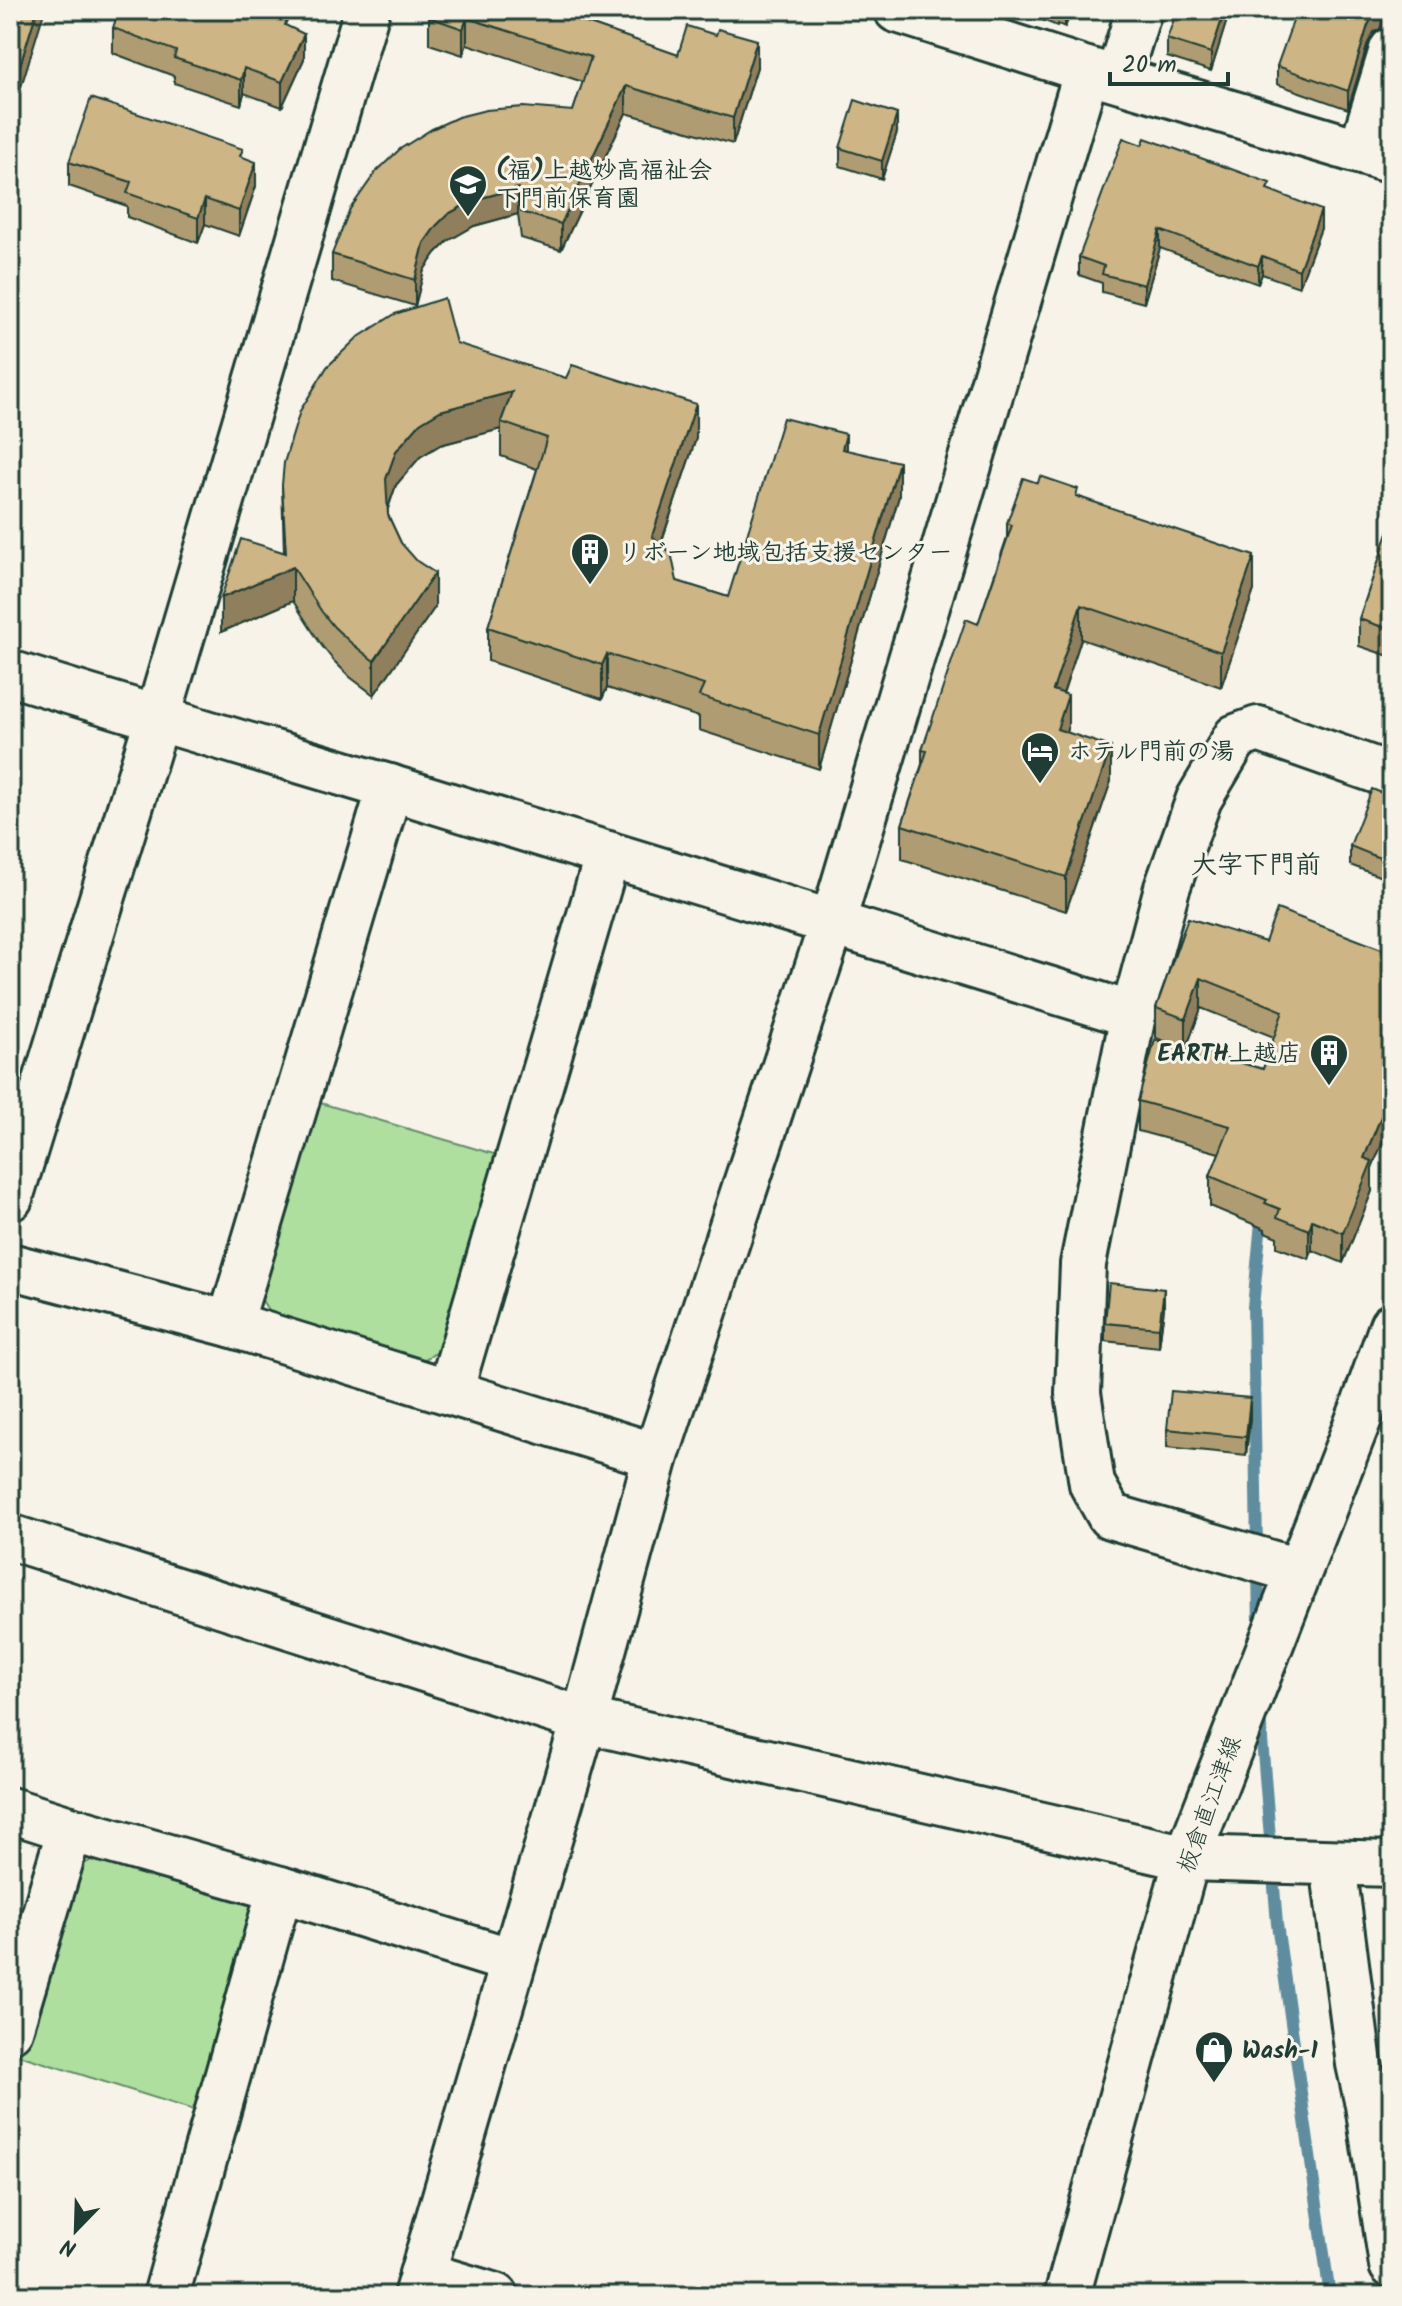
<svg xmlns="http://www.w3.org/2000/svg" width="1402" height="2306" font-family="Kalam,'Klee One',sans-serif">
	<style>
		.green { fill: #aedf9f; stroke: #668e6a; stroke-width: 2 }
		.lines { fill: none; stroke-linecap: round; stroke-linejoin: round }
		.stream { stroke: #5e8d9f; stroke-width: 12 }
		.minor-casing { stroke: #1f3d34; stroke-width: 50 }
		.major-casing { stroke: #1f3d34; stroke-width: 50 }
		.minor { stroke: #f7f3e8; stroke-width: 44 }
		.major { stroke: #f7f3e8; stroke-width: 44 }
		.wall { fill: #b09c72; stroke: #1f3d34; stroke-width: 2; fill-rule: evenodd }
		.shaded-wall { fill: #907f5d; stroke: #1f3d34; stroke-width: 2 }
		.building { fill: #cdb585; stroke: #1f3d34; stroke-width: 2 }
		.labels { text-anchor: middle; stroke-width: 6; stroke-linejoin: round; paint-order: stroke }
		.poi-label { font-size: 24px; font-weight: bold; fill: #1f3d34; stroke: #f7f3e8; text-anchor: start }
		.street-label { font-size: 24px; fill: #1f3d34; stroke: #f7f3e8 }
		.neighbourhood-label { font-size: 26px; font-weight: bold; fill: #1f3d34; stroke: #f7f3e8 }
	</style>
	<rect width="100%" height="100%" fill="#f7f3e8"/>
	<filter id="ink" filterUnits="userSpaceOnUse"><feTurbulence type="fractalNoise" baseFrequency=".0125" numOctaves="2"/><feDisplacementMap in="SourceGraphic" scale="16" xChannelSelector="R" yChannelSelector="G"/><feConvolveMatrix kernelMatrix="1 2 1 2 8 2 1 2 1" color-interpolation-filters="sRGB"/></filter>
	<g filter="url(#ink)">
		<g class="green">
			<polygon points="317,1102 497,1155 440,1351 421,1361 271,1315 260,1297"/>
			<polygon points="97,1857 254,1901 200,2112 19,2055 78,1867"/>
		</g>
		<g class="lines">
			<g class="stream">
				<polyline points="1257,1549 1253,1307 1261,1222 1265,1213"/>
				<polyline points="1258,1567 1259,1629"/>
				<polyline points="1260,1715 1277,1924 1330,2296"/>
			</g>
			<defs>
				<g id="minor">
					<polyline points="897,10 1087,70 1392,161"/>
					<polyline points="1118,78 1139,10"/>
					<polyline points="1361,151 1392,50"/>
					<path d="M 10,673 C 137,713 265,750 392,788 C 640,862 887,938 1133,1015"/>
					<polyline points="10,1198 157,720 367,10"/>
					<polyline points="10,1266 230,1324 656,1456"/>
					<polyline points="230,1324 390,787"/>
					<polyline points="450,1392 608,854"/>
					<polyline points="10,1537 584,1720 1187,1858 1392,1864"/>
					<polyline points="1298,1571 1110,1516 1092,1484 1078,1393 1083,1264 1133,1015 1167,888 1199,799 1236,737 1258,729 1392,776"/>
					<polyline points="10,1810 70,1829 280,1889 512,1961"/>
					<polyline points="1333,1864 1359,2064 1368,2105 1392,2265"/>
					<polyline points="10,2030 70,1829"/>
					<polyline points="422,2274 496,2296"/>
					<polyline points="166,2296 280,1889"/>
					<polyline points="416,2296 584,1720 656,1456 833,921 1087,70"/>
				</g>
				<polyline id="major" points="1067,2296 1187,1858 1363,1408 1392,1326"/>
			</defs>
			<use href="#minor" class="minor-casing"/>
			<use href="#major" class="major-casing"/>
			<use href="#minor" class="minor"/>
			<use href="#major" class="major"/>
		</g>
		<g class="wall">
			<polygon points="593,10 589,24 678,55 757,67 733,144 626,113 561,250 521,238 518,214 474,226 448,241 436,253 424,270 415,306 332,281 332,254 573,111 583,82 467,44 463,55 429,44 429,17"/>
			<polygon points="1018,10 1072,10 1065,27 1058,24 1057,26"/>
			<polygon points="1230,10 1211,71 1167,57 1167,39"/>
			<polygon points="288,27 304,59 282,107 244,93 241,105 174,83 174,76 113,53 113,28"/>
			<polygon points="1380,29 1374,32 1368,43 1348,109 1277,84 1277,66"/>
			<polygon points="897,132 882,179 840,166 840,148"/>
			<polygon points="243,157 256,186 239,236 205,224 198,243 127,217 127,206 69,186 69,162"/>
			<polygon points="1270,191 1321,228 1299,287 1262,274 1258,284 1160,248 1144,303 1102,292 1102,283 1079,275 1079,257"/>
			<polygon points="456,343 696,438 661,544 677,581 728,597 846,450 899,496 819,769 699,730 699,717 607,688 602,699 488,661 488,627 537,469 501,456 501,429 440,445 420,457 396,485 388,509 388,515 401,543 435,607 374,695 350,677 334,661 322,646 293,601 221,632 284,553 282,485"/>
			<polygon points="1078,496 1254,590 1221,687 1081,639 1063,693 1068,729 1067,732 1111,781 1066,911 902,859 902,825 922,764 922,750 978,624 1007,537 1007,523"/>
			<polygon points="1392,521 1392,657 1359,646 1359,619"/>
			<polygon points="1392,797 1392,881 1350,865 1350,846"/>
			<path d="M 1188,918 L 1265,942 L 1372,1168 L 1372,1191 L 1343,1263 L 1312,1250 L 1309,1259 L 1277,1247 L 1277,1237 L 1265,1232 L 1265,1229 L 1210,1206 L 1210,1176 L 1219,1153 L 1138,1131 L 1138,1101 L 1183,1048 L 1156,1038 L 1156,1008 ZM 1201,1008 L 1274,1037 L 1263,1069 L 1186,1049 Z"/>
			<polygon points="1164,1308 1159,1347 1105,1341 1105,1323"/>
			<polygon points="1250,1417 1246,1455 1167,1447 1167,1429"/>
		</g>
		<g class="shaded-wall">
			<polygon points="37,10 43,10 43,15 10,123 10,98"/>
			<polygon points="584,10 593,10 581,48 581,21"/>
			<polygon points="1065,10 1072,10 1065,27"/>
			<polygon points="1225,10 1230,10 1211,71 1211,53"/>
			<polygon points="1381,10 1387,10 1380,29 1374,32 1368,43 1348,109 1348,91 1368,25 1374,14"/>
			<polygon points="467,18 467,44 463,55 463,29"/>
			<polygon points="304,34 304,59 282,107 282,82"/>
			<polygon points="757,40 757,67 733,144 733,118"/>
			<polygon points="244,68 244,93 241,105 241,80"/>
			<polygon points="626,86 626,113 561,250 561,224"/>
			<polygon points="897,114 897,132 882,179 882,161"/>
			<polygon points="256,162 256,186 239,236 239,211"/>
			<polygon points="518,188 518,214 474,226 448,241 436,253 424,270 415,306 415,280 424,243 436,226 448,214 474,200"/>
			<polygon points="205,199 205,224 198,243 198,218"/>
			<polygon points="1321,210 1321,228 1299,287 1299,270"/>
			<polygon points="1160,230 1160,248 1144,303 1144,285"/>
			<polygon points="1262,256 1262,274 1258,284 1258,266"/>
			<polygon points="512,392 501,422 501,429 440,445 420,457 396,485 386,513 386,479 396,451 420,423 440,411"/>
			<polygon points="696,404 696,438 652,570 652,536"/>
			<polygon points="846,434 846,468 842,449"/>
			<polygon points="899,462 899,496 819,769 819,735"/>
			<polygon points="1254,556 1254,590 1221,687 1221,652"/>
			<polygon points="293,567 293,601 221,632 221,598"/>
			<polygon points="435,573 435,607 374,695 374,661"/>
			<polygon points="1081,605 1081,639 1053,724 1053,690"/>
			<polygon points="607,654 607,688 602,699 602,665"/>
			<polygon points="1068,695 1068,729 1057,763 1057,729"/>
			<polygon points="1111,747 1111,781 1066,911 1066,877"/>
			<polygon points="1201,978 1201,1008 1186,1049 1186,1019"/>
			<polygon points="1392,1090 1392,1120 1372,1168 1372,1191 1343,1263 1343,1233 1364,1158"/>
			<polygon points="1312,1220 1312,1250 1309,1259 1309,1230"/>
			<polygon points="1164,1289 1164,1308 1159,1347 1159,1328"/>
			<polygon points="1250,1398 1250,1417 1246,1455 1246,1437"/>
		</g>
		<g class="building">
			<polygon points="10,10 37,10 10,98"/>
			<polygon points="119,10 269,10 288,17 285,25 304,34 282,82 244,68 241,80 174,58 176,51 113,28"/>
			<polygon points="431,10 584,10 581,21 678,55 687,26 716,35 718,29 757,40 733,118 626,86 561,224 521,212 518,188 474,200 448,214 436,226 424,243 415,280 332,254 350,209 376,172 400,149 432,129 458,117 486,110 523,107 573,111 591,57 467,18 463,29 429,17"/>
			<polygon points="1177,10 1225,10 1211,53 1167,39"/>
			<polygon points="1297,10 1381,10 1374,14 1368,25 1348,91 1277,66"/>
			<polygon points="91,98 243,149 240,156 256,162 239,211 205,199 198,218 127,193 131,182 69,162"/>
			<polygon points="855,100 897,114 882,161 840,148"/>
			<polygon points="1123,138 1142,145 1145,138 1209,161 1270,183 1267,189 1321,210 1299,270 1262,256 1258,266 1160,230 1144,285 1102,274 1104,266 1079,257"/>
			<polygon points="444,298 456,343 566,378 572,365 696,404 652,536 665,547 672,557 677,581 728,597 783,418 846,434 842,449 899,462 819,735 699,696 704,685 607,654 602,665 488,627 547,438 501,422 512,392 440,411 420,423 396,451 386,479 388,515 401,543 417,561 435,573 374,661 350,642 334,627 322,612 293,567 221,598 241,539 286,553 282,485 284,463 300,411 327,367 357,338 395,314"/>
			<polygon points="1040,476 1078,489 1076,496 1254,556 1221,652 1081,605 1053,690 1068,695 1057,729 1111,747 1066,877 902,825 927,751 922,750 966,619 978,624 1012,525 1007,523 1023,478 1038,483"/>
			<polygon points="1392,521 1392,630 1359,619"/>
			<polygon points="1372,789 1392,797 1392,863 1350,846"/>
			<polygon points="1277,909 1392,953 1392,1090 1364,1158 1372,1161 1343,1233 1312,1220 1309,1230 1277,1217 1280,1209 1265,1203 1267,1200 1210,1176 1230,1126 1138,1101 1155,1040 1263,1069 1283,1011 1201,978 1186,1019 1156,1008 1188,918 1265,942"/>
			<polygon points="1109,1283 1164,1289 1159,1328 1105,1323"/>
			<polygon points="1171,1391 1250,1398 1246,1437 1167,1429"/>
		</g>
	</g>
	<defs>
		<symbol id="school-pin" viewBox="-11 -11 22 30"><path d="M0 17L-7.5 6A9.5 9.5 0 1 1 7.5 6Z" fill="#1f3d34" stroke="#f7f3e8"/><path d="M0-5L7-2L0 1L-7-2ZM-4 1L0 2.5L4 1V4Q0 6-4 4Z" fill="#fff"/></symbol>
		<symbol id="building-pin" viewBox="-11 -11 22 30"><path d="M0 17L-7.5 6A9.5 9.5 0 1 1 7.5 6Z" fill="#1f3d34" stroke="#f7f3e8"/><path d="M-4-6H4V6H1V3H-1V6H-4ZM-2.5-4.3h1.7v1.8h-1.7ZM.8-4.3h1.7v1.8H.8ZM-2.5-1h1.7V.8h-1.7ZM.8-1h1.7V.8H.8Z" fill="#fff"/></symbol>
		<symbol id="hotel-pin" viewBox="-11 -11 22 30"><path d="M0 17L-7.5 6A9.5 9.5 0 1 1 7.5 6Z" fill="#1f3d34" stroke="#f7f3e8"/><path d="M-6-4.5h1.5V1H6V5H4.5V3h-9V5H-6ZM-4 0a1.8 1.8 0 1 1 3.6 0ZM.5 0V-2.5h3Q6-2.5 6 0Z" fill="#fff"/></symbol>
		<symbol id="shop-pin" viewBox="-11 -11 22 30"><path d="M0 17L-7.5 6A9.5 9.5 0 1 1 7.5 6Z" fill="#1f3d34" stroke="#f7f3e8"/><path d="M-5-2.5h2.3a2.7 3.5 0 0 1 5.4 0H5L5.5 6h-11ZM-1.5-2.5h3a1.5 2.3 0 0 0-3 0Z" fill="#fff"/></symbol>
	</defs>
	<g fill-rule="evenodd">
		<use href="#school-pin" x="446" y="162" width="44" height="60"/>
		<use href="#building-pin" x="568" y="530" width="44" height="60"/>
		<use href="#hotel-pin" x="1018" y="729" width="44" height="60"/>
		<use href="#building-pin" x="1307" y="1031" width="44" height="60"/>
		<use href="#shop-pin" x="1192" y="2028" width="44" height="60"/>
	</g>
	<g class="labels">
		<g class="poi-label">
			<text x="496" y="178">(福)上越妙高福祉会<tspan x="496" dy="28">下門前保育園</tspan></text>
			<text x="618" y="560">リボーン地域包括支援センター</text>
			<text x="1068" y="759">ホテル門前の湯</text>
			<text x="1301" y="1061" text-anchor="end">EARTH上越店</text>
			<text x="1242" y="2058">Wash-1</text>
		</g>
		<g class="street-label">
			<text transform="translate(1209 1804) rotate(-70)" y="8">板倉直江津線</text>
		</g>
		<g class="neighbourhood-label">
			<text x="1256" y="873">大字下門前</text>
		</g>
	</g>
	<rect width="1402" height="2306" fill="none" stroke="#f7f3e8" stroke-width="40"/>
	<rect x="20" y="20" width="1362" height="2266" fill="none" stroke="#1f3d34" stroke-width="3" filter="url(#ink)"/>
	<g transform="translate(76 2230) rotate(203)" stroke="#f7f3e8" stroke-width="6" paint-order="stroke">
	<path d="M0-6L14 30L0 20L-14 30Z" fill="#1f3d34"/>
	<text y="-12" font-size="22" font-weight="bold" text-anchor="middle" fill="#1f3d34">N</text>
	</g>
	<path d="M1110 72v12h118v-12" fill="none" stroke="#1f3d34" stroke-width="4"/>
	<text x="1122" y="72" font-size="24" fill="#1f3d34" stroke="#f7f3e8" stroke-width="6" paint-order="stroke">20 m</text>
</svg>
